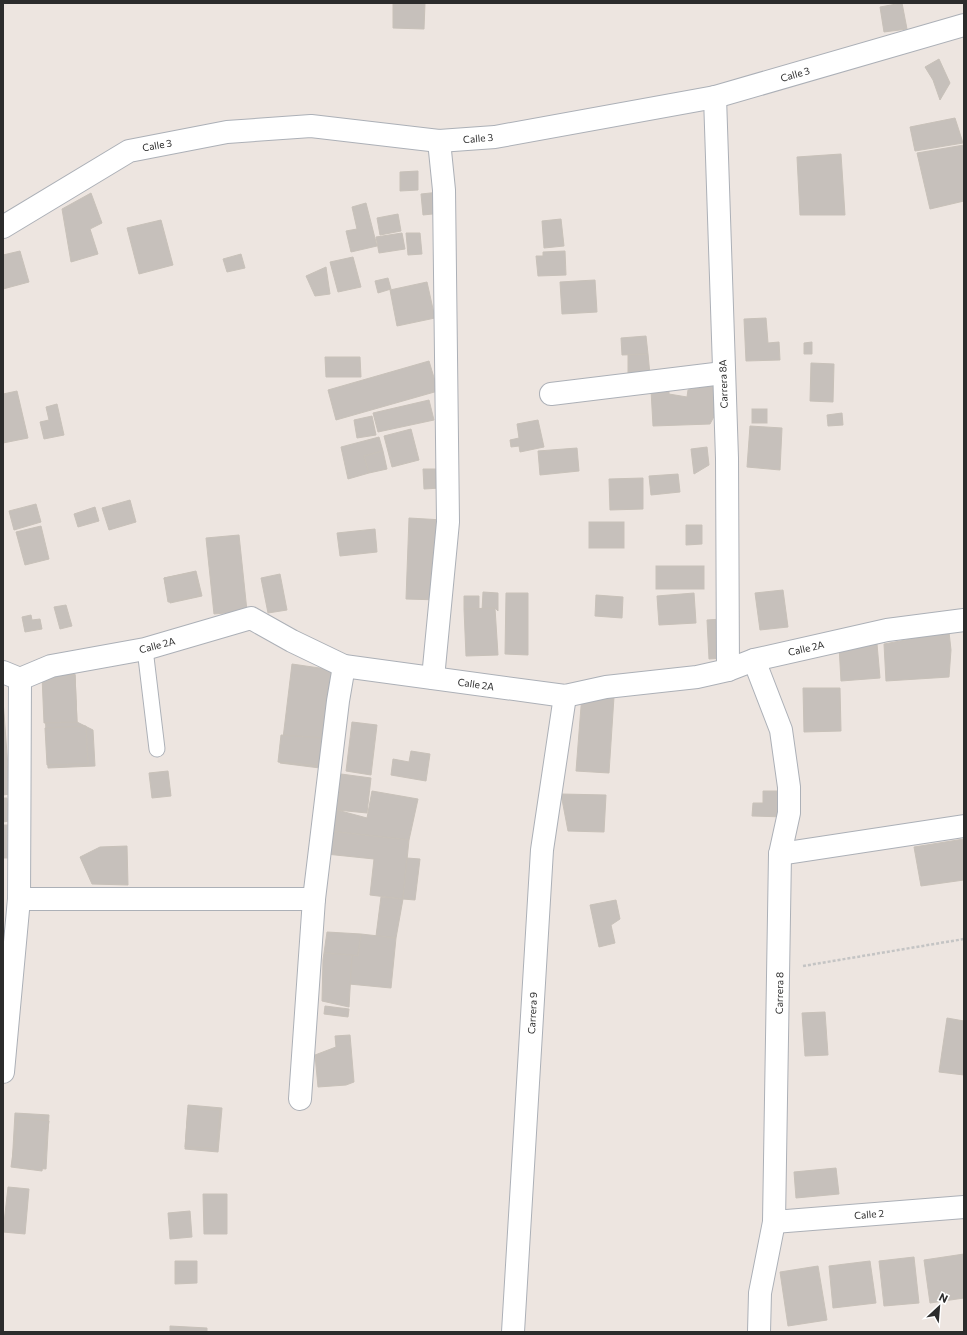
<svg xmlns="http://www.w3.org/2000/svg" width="967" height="1335" font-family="Commissioner,sans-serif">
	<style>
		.building { fill: #c6c0bb; stroke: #c8c1b9 }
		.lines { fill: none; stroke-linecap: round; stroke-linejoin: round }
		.service-casing { stroke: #acb0b7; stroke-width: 17 }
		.minor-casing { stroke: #acb0b7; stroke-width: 24 }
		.tertiary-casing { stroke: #acb0b7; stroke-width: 24 }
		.path { stroke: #c4c4c4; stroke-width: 2.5; stroke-dasharray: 3 2; stroke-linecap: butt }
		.service { stroke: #fff; stroke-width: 15 }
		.minor { stroke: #fff; stroke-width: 22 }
		.tertiary { stroke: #fff; stroke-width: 22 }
		.labels { text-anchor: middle; stroke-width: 3; stroke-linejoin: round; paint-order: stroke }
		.street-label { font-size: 10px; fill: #2c2c2c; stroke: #fff }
	</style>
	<rect width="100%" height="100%" fill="#ede5e0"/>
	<g class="building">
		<polygon points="393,3 425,3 424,29 393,28"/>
		<polygon points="902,3 907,29 884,32 880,7"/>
		<polygon points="939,59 950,83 940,100 933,80 925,67"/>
		<polygon points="955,118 963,143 915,151 910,127"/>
		<polygon points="964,145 964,201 930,209 917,153"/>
		<polygon points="841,154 845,215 800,215 797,157"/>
		<polygon points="418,171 418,190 400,191 400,172"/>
		<polygon points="440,192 442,213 423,215 421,194"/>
		<polygon points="91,193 102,223 90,229 98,254 71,262 62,209"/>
		<polygon points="366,203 377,246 351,252 346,231 357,229 352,207"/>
		<polygon points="398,214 401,231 380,235 377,218"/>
		<polygon points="561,219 564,246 544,248 542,221"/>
		<polygon points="161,220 173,265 139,274 127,228"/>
		<polygon points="402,233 405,249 379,253 376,237"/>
		<polygon points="406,233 420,233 422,254 408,255"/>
		<polygon points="20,251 29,282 3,289 3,255"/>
		<polygon points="565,251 566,275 538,276 536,256 543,256 543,252"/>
		<polygon points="241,254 245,268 227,272 223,259"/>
		<polygon points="353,257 361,287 338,292 330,262"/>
		<polygon points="326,267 330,294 315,296 306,276"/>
		<polygon points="388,278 391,289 378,293 375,281"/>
		<polygon points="595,280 597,312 562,314 560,282"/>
		<polygon points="427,282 435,318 397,326 390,290"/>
		<polygon points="766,318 768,343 779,342 780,360 746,361 744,319"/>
		<polygon points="646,336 648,354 622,355 621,338"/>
		<polygon points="812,342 812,354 804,354 804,343"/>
		<polygon points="648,354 650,375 628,376 628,355"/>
		<polygon points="325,357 360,357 361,377 326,377"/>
		<polygon points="429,361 438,391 336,420 328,390"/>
		<polygon points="811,363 834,364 833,402 810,401"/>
		<polygon points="717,384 718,409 710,424 653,426 651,390 669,389 669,394 687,397 688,390"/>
		<polygon points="17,391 28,438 3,443 3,394"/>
		<polygon points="429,400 434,420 378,432 373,413"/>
		<polygon points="57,404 64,435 44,439 40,422 49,420 46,407"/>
		<rect x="752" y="409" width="15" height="14"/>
		<polygon points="842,413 843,425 828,426 827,415"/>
		<polygon points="372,416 376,435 357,438 354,420"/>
		<polygon points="538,420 544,447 520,452 519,446 511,447 510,440 519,438 517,424"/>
		<polygon points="750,426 782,428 780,470 747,467"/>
		<polygon points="411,429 419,460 392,467 384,436"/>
		<polygon points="379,437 383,451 364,456 369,473 348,479 341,447"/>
		<polygon points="707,447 709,465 694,474 691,449"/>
		<polygon points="577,448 579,471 540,475 538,451"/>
		<polygon points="383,451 387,469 369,473 364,456"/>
		<polygon points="423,469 441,469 441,488 424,489"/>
		<polygon points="678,474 680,492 651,495 649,476"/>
		<polygon points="643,478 643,509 610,510 609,479"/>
		<polygon points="130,500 136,522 109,530 102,508"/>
		<polygon points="36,504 41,522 14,530 9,511"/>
		<polygon points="95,507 99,521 78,527 74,514"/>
		<polygon points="409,518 443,520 440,600 406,599"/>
		<rect x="589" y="522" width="35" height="26"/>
		<polygon points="686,525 702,525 702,544 686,545"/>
		<polygon points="41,526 49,559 25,565 16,532"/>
		<polygon points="375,529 377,552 340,556 337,533"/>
		<polygon points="239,535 247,611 214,614 206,538"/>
		<rect x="656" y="566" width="48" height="23"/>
		<polygon points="196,571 202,596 170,603 164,578"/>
		<polygon points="195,572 200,596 168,602 164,578"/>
		<polygon points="280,574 287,610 268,613 261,578"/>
		<polygon points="783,590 788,627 760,630 755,593"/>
		<polygon points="483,592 498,593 498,611 495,608 482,611"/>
		<polygon points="506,593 528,593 528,655 505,654"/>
		<polygon points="694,593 696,623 659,625 657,596"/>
		<polygon points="596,595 623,597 622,618 595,616"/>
		<polygon points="464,596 479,596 479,610 464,609"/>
		<polygon points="66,605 72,626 60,629 54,607"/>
		<polygon points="495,608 498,655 466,656 464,609"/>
		<polygon points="31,615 32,620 40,619 42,629 25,632 22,617"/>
		<polygon points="722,619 724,658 709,659 707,620"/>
		<polygon points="949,632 951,650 949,677 886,681 884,644"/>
		<polygon points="877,644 880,678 841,681 839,646"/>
		<polygon points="292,664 340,671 328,769 280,763"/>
		<polygon points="75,674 77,722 93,730 95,766 48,768 43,675"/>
		<polygon points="75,675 77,722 44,723 42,676"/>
		<polygon points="803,688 840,688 841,731 804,732"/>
		<polygon points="582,694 614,697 609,773 576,771"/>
		<polygon points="3,700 10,794 3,795"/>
		<polygon points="352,722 377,725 371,775 346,771"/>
		<polygon points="86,726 88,764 47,765 45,728"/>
		<polygon points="281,735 324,738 321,766 278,762"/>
		<polygon points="411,751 430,754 426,781 391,775 393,759 409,762"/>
		<polygon points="168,771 171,796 152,798 149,773"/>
		<polygon points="341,774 371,778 367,813 337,810"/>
		<polygon points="372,791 418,799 409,840 329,831 337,810 367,818"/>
		<polygon points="763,791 786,791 785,817 752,816 753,803 763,803"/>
		<polygon points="561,794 606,795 604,832 568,831"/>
		<polygon points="3,798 7,798 9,821 3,822"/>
		<polygon points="3,825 8,825 9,858 3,858"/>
		<polygon points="329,831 409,840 403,899 370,895 374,859 326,854"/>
		<polygon points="964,839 964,880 921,886 914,847"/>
		<polygon points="127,846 128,885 92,884 80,857 100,847"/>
		<polygon points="407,858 420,859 415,900 403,899"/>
		<polygon points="381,897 403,899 396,938 376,936"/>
		<polygon points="616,900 620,919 611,925 615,943 599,947 590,905"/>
		<polygon points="327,932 361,934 358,956 324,953"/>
		<polygon points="361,934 396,938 391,988 349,984 352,955 358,956"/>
		<polygon points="324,953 352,955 349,1007 322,1001 323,960"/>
		<polygon points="325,1006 349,1009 348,1017 324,1014"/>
		<polygon points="825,1012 828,1055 805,1056 802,1013"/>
		<polygon points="947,1018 964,1021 964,1075 939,1072"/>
		<polygon points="350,1035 354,1082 346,1085 318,1087 315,1055 336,1047 335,1036"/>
		<polygon points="188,1105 222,1108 218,1152 185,1149"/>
		<polygon points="188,1108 220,1110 217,1149 185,1147"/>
		<polygon points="15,1113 49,1115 46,1169 12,1166"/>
		<polygon points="18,1117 49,1121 42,1171 11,1167"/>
		<polygon points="836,1168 839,1194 796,1198 794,1172"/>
		<polygon points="8,1187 29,1189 25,1234 3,1232"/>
		<polygon points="203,1194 227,1194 227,1234 204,1234"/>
		<polygon points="190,1211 192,1237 170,1239 168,1213"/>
		<polygon points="964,1254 964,1298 930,1303 924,1260"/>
		<polygon points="914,1257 919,1303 884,1306 879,1261"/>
		<polygon points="175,1261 197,1261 197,1283 175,1284"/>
		<polygon points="870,1261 876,1303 833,1308 829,1266"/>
		<polygon points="818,1266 827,1320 788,1326 780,1272"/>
		<polygon points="170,1326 207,1328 207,1332 170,1332"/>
	</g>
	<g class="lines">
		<defs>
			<polyline id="service" points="145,649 157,749"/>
			<g id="minor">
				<polyline points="715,97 727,458 728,670"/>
				<polyline points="551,394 723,373"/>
				<polyline points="754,660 781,730 789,787 789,813 780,854 774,1222 760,1293 759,1332"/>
				<polyline points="3,672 20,679 51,666 145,649 251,618 292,641 344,666 565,696 606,687 697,677 728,670 754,660 887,630 964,620"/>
				<polyline points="433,678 448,522 444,190 439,141"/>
				<polyline points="780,854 964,826"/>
				<polyline points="19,899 314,899"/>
				<polyline points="3,1072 19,899 20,679"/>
				<polyline points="300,1099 314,899 338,701 344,666"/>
				<polyline points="774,1222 964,1207"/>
				<polyline points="513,1332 542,850 565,696"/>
			</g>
			<polyline id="tertiary" points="3,227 129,151 227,132 311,126 439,141 495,137 715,97 964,25"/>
		</defs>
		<use href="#service" class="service-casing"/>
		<use href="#minor" class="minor-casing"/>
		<use href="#tertiary" class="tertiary-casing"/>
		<polyline class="path" points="803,966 964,939"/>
		<use href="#service" class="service"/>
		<use href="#minor" class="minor"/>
		<use href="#tertiary" class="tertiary"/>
	</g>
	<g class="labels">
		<g class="street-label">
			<text transform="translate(795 74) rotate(-16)" y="4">Calle 3</text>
			<text transform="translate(478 138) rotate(-5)" y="4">Calle 3</text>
			<text transform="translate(157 145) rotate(-10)" y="4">Calle 3</text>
			<text transform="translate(723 384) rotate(-92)" y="4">Carrera 8A</text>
			<text transform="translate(157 645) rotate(-15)" y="4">Calle 2A</text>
			<text transform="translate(806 648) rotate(-13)" y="4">Calle 2A</text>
			<text transform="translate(476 684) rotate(8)" y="4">Calle 2A</text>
			<text transform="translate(779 993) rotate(-89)" y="4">Carrera 8</text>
			<text transform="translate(532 1013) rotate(-87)" y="4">Carrera 9</text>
			<text transform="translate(869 1214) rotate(-5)" y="4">Calle 2</text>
		</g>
	</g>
	<rect width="967" height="1335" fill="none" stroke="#2c2c2c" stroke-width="8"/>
	<g transform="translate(939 1307) rotate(26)" stroke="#ffffff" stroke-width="3" paint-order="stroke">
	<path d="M0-3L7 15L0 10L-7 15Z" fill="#2c2c2c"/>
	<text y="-6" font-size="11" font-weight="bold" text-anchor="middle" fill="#2c2c2c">N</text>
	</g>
</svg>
